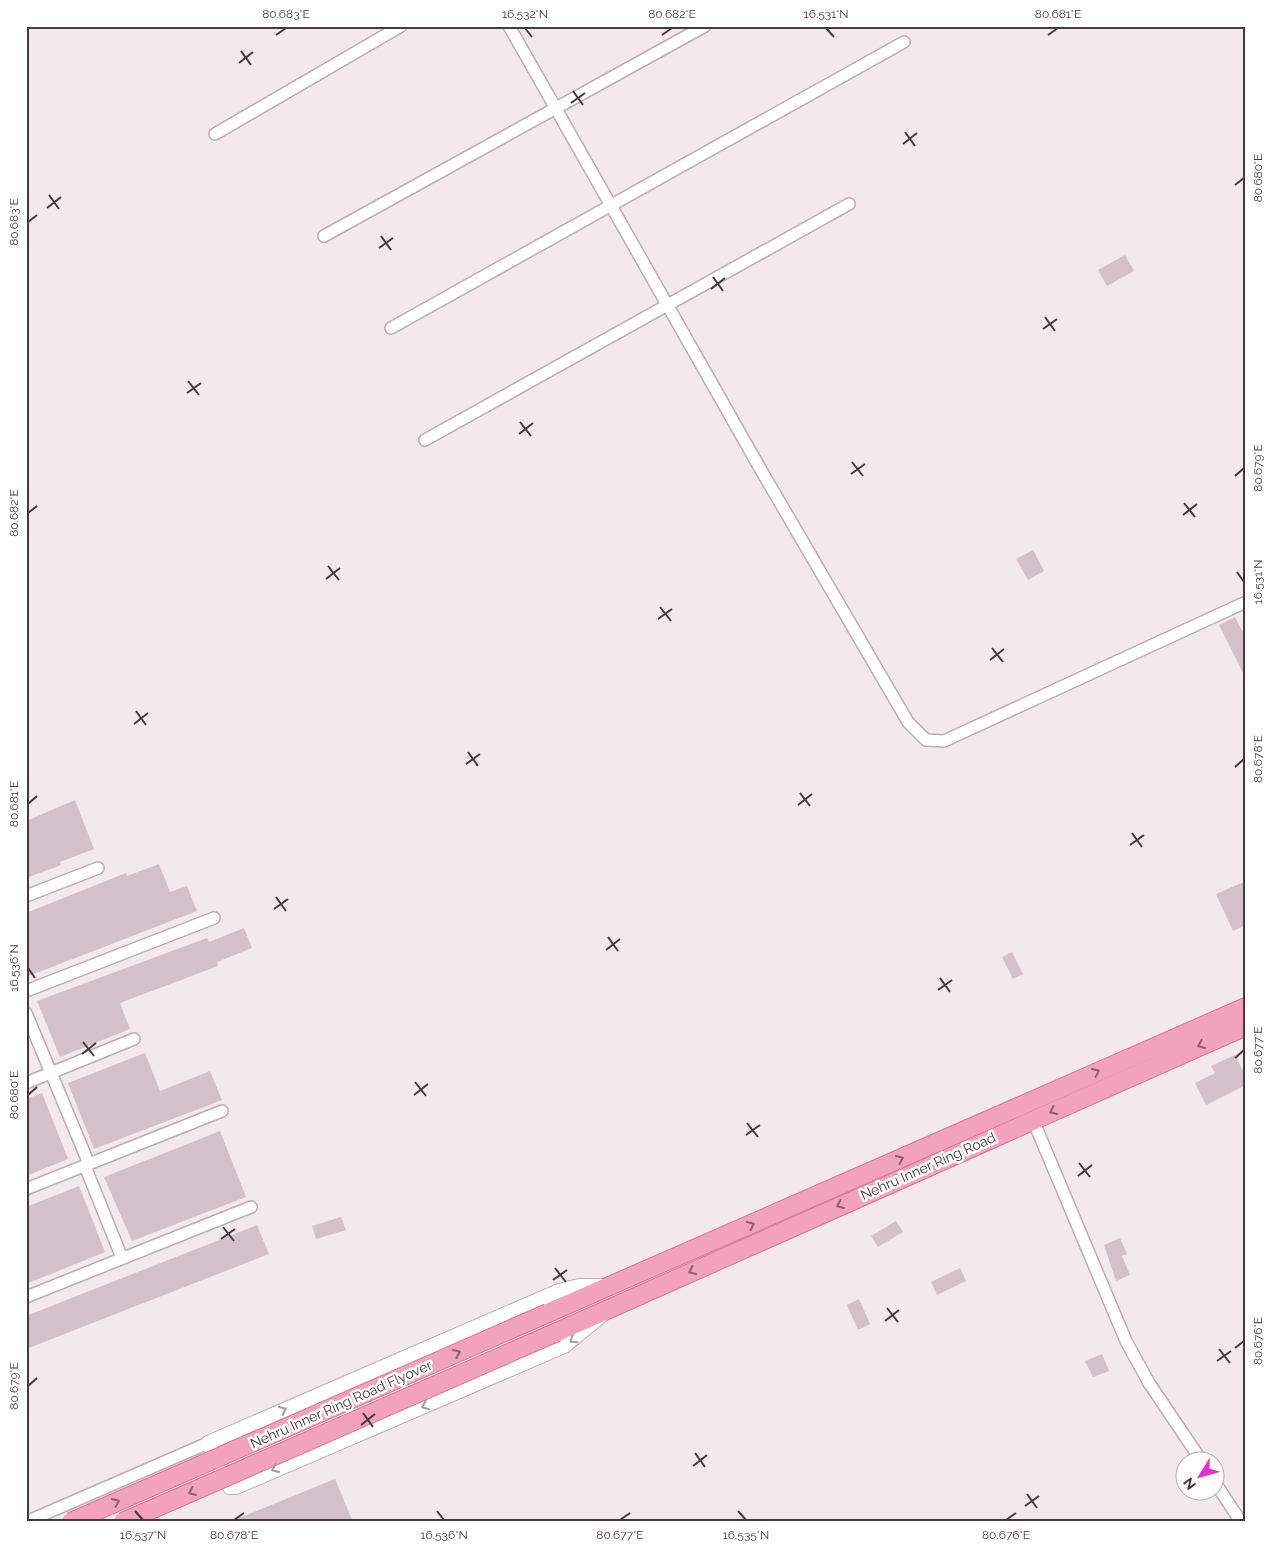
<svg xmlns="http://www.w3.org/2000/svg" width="1272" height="1548" font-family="Raleway,sans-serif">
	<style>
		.building { fill: #d3c0c8 }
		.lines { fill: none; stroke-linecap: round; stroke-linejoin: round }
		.minor-casing { stroke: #bdadb3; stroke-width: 14 }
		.tertiary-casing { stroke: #bdadb3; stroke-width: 16 }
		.primary-casing { stroke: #d67395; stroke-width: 20 }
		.minor { stroke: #fff; stroke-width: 11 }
		.tertiary { stroke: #fff; stroke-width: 14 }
		.primary { stroke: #f3a2bc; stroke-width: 18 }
		.primary-bridge-casing { stroke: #d67395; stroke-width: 20; stroke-linecap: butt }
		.primary-bridge { stroke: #f3a2bc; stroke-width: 18 }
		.oneway { stroke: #8b6270 }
		.oneway2 { stroke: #a29c9e }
		.ticks { fill: none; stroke: #46383e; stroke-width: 2 }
		.labels { text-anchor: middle; stroke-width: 5; stroke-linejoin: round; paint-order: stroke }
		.street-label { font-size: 14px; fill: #46383e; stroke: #fff }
		.neatline { fill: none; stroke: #46383e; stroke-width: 2 }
		.ticks-label { font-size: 12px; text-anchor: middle; fill: #46383e }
	</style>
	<rect width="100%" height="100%" fill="#f3e9ec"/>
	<g class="building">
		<polygon points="1125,255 1134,271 1107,286 1098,270"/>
		<polygon points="1033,550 1044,571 1028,580 1016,559"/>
		<polygon points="1235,617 1246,638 1246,679 1219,625"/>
		<polygon points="75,800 94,849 60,862 61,865 26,878 26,821"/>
		<polygon points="159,864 170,892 187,886 197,911 26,977 26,913 126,873 127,876"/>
		<polygon points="1246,881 1246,925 1233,931 1216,894"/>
		<polygon points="244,928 252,948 217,962 218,966 120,1003 130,1029 60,1057 37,1001 207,938 209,942"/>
		<polygon points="1012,952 1023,974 1013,979 1002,957"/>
		<polygon points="145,1053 160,1091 210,1071 222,1100 94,1149 68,1083"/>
		<polygon points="1235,1055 1246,1077 1246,1085 1206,1105 1195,1083 1215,1073 1211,1066"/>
		<polygon points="42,1093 68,1159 26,1176 26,1099"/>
		<polygon points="220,1131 246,1197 132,1241 104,1177"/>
		<polygon points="79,1186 105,1252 26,1284 26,1207"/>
		<polygon points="341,1217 346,1230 316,1239 312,1226"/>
		<polygon points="896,1221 903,1232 878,1247 871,1236"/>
		<polygon points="257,1225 269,1254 26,1349 26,1316"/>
		<polygon points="1120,1238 1127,1254 1122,1256 1130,1275 1116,1281 1104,1245"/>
		<polygon points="960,1268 966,1281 937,1295 931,1282"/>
		<polygon points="859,1299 870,1324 858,1330 847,1305"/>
		<polygon points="1102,1354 1109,1371 1093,1377 1085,1361"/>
		<polygon points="335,1479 353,1522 232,1522 232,1521"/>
	</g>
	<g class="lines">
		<defs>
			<g id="minor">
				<polyline points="509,26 761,470 908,722 926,740 944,741 1246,602"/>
				<polyline points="215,134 401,26"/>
				<polyline points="324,236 705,26"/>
				<polyline points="391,328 904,42"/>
				<polyline points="425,440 849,204"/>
				<polyline points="26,896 98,868"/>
				<polyline points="26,991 214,918"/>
				<polyline points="26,1013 89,1164"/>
				<polyline points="26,1083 134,1039"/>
				<polyline points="1033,1120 1126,1341 1149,1383 1201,1460"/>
				<polyline points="85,1166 122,1258"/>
				<polyline points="26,1189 222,1111"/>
				<polyline points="26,1297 251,1207"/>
				<polyline points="1214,1481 1241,1522"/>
				<polyline points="26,1522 208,1443"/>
			</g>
			<polyline id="tertiary" points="602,1315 564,1346 236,1487 230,1487 208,1443 559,1291 579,1286 606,1286"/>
			<g id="primary">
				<polyline points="548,1313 1246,1007"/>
				<polyline points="557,1332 1246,1026"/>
			</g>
		</defs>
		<use href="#minor" class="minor-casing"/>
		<use href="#tertiary" class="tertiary-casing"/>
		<use href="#primary" class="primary-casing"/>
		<use href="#minor" class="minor"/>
		<use href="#tertiary" class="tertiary"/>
		<use href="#primary" class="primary"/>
		<defs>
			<g id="primary-bridge">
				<polyline points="71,1522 548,1313"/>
				<polyline points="123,1522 557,1332"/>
			</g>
		</defs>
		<use href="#primary-bridge" class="primary-bridge-casing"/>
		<use href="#primary-bridge" class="primary-bridge"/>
	</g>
	<defs><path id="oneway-chevron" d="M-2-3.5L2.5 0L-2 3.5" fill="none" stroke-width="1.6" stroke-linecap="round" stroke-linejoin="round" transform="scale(1.25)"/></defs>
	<g class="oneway">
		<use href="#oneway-chevron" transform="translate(1201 1045) rotate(156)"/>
		<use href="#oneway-chevron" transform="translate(1096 1072) rotate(-24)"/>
		<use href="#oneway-chevron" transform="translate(1053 1111) rotate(156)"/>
		<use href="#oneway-chevron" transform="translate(900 1159) rotate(-24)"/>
		<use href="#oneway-chevron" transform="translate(840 1205) rotate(156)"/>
		<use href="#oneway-chevron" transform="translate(751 1225) rotate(-24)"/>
		<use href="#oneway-chevron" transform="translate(692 1271) rotate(156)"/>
		<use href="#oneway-chevron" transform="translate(457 1353) rotate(-24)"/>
		<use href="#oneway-chevron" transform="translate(192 1492) rotate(156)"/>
		<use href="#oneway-chevron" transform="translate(116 1502) rotate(-24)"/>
	</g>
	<g class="oneway2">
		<use href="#oneway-chevron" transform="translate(573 1340) rotate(145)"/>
		<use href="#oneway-chevron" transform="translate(425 1406) rotate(158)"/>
		<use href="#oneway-chevron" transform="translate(283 1410) rotate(-24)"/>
		<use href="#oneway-chevron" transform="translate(275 1469) rotate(156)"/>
	</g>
	<path class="ticks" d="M 525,28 L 532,37M 826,28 L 834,37M 276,35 L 286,28M 662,35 L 672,28M 1048,35 L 1058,28M 241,51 L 251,65M 239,63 L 253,52M 573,91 L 583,105M 571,103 L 585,93M 905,132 L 915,146M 903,144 L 917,133M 1235,185 L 1244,178M 49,195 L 59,209M 47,208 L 61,197M 28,222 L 37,215M 381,236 L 391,250M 379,248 L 393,238M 713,277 L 723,291M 711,289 L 725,278M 1045,317 L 1055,331M 1043,329 L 1057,319M 188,381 L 199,395M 187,393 L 201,383M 520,422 L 531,436M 519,434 L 533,423M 852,462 L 863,476M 851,474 L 865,464M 1235,476 L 1244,468M 1184,503 L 1195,517M 28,513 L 37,506M 1183,515 L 1197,504M 328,566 L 339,580M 1237,572 L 1244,582M 326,579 L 340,568M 660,607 L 671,621M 658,619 L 672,609M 992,648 L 1003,662M 990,660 L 1004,649M 136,711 L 146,725M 134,724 L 148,713M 468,752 L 478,766M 466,764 L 480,754M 1235,767 L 1244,759M 800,793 L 810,806M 28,804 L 37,796M 798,805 L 812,794M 1132,833 L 1142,847M 1130,845 L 1144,835M 276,897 L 286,911M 274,909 L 288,899M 608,937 L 618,951M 606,950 L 620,939M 28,968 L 35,978M 940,978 L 950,992M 938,990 L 952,980M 83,1042 L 94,1056M 82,1054 L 96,1043M 1235,1058 L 1244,1050M 415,1082 L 426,1096M 28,1095 L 37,1087M 414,1095 L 428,1084M 747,1123 L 758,1137M 746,1135 L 760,1125M 1079,1163 L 1090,1177M 1078,1176 L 1092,1165M 223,1227 L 234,1241M 221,1239 L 235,1229M 555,1268 L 566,1282M 553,1280 L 567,1270M 887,1308 L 898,1322M 885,1321 L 899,1310M 1235,1348 L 1244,1341M 1219,1349 L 1230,1363M 1217,1361 L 1231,1351M 28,1386 L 37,1378M 363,1413 L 373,1427M 361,1425 L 375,1414M 695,1453 L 705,1467M 693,1466 L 707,1455M 1027,1494 L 1037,1508M 1025,1506 L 1039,1496M 135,1511 L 143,1520M 437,1511 L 444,1520M 738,1511 L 746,1520M 234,1520 L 244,1513M 620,1520 L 630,1513M 1006,1520 L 1016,1513"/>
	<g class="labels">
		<g class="street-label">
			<text transform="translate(928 1166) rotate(-24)" y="5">Nehru Inner Ring Road</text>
			<text transform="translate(341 1404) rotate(-24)" y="5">Nehru Inner Ring Road Flyover</text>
		</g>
	</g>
	<rect width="1272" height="1548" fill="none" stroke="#ffffff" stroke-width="55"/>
	<g transform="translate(1200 1476) rotate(233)"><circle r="24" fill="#ffffff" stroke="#b5afb2"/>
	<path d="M0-4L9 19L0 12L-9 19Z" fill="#e231ce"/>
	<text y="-8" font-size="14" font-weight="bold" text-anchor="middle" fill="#46383e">N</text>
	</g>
	<rect x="28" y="28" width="1216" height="1492" class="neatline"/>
	<g class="ticks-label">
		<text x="286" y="18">80.683°E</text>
		<text x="525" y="18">16.532°N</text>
		<text x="672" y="18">80.682°E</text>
		<text x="826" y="18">16.531°N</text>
		<text x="1058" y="18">80.681°E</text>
		<text transform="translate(1258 178) rotate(-90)" y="4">80.680°E</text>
		<text transform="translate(14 222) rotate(-90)" y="4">80.683°E</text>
		<text transform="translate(1258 468) rotate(-90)" y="4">80.679°E</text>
		<text transform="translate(14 513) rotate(-90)" y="4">80.682°E</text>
		<text transform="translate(1258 582) rotate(-90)" y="4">16.531°N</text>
		<text transform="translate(1258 759) rotate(-90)" y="4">80.678°E</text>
		<text transform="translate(14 804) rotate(-90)" y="4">80.681°E</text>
		<text transform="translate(14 968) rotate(-90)" y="4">16.536°N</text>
		<text transform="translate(1258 1050) rotate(-90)" y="4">80.677°E</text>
		<text transform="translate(14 1095) rotate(-90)" y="4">80.680°E</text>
		<text transform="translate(1258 1341) rotate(-90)" y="4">80.676°E</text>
		<text transform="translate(14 1386) rotate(-90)" y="4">80.679°E</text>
		<text x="143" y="1539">16.537°N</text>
		<text x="234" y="1539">80.678°E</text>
		<text x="444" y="1539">16.536°N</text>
		<text x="620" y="1539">80.677°E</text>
		<text x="746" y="1539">16.535°N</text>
		<text x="1006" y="1539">80.676°E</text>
	</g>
</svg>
